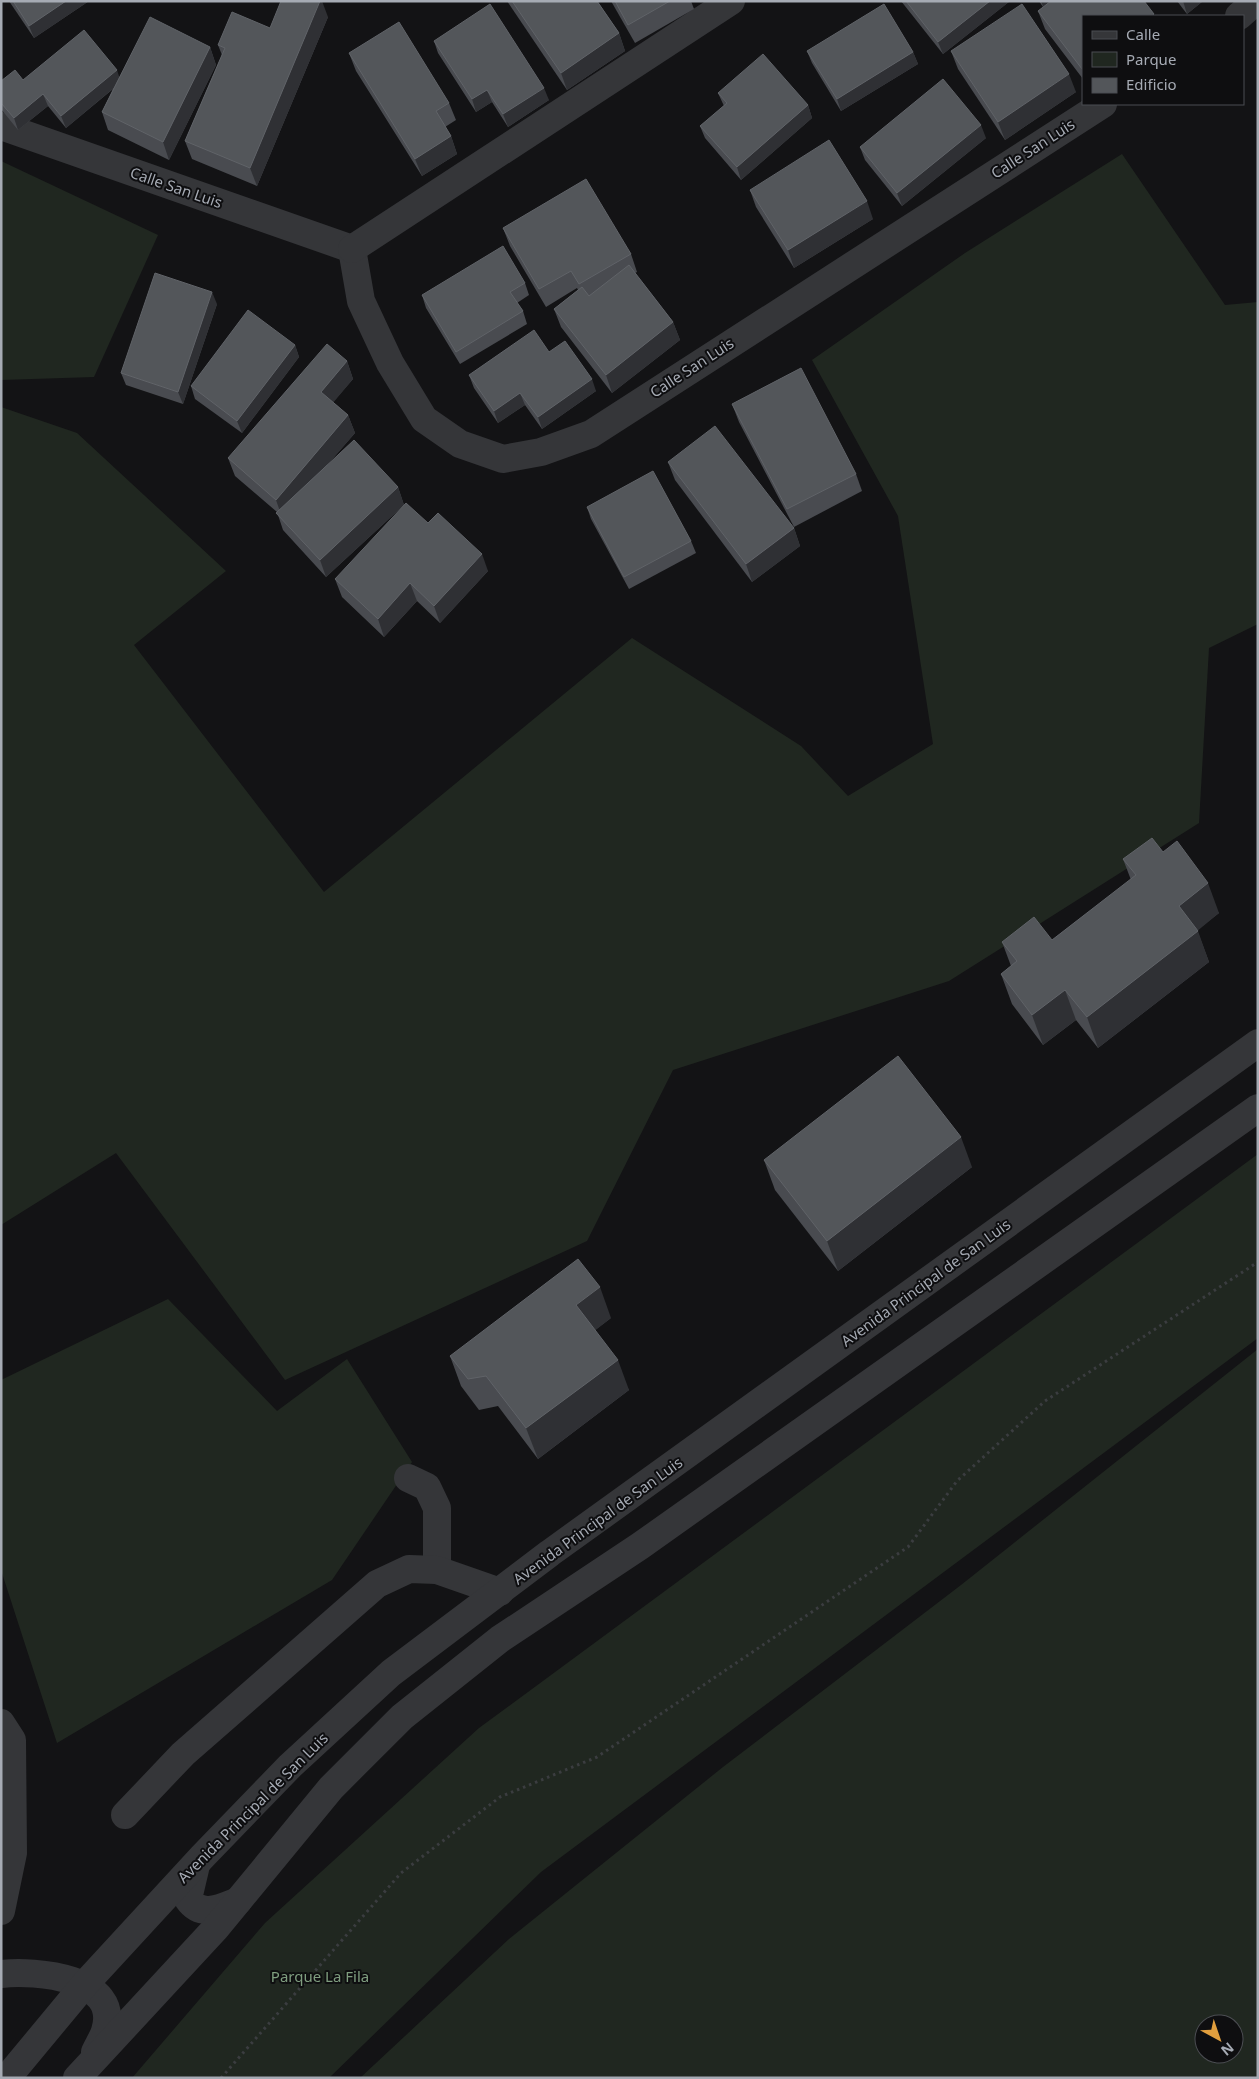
<svg xmlns="http://www.w3.org/2000/svg" width="1259" height="2079" font-family="'Noto Sans',sans-serif">
	<style>
		.green { fill: #202720; fill-rule: evenodd }
		.lines { fill: none; stroke-linecap: round; stroke-linejoin: round }
		.path { stroke: #3b3d40; stroke-width: 3; stroke-dasharray: 2.5 4; stroke-linecap: butt }
		.minor { stroke: #353639; stroke-width: 28 }
		.wall { fill: #494b50 }
		.shaded-wall { fill: #2f3034 }
		.building { fill: #53565a; stroke: #606368 }
		.labels { text-anchor: middle; stroke-width: 4; stroke-linejoin: round; paint-order: stroke }
		.street-label { font-size: 15px; fill: #a6abb4; stroke: #0e0e10 }
		.park-label { font-size: 15px; fill: #7f9d7f; stroke: #0e0e10 }
	</style>
	<rect width="100%" height="100%" fill="#131315"/>
	<g class="green">
		<polygon points="1122,154 1225,305 1258,302 1258,624 1209,648 1199,823 949,981 673,1070 587,1241 285,1380 116,1153 1,1225 1,407 77,433 226,571 134,645 324,892 632,638 801,746 848,796 933,744 898,516 812,360 965,253"/>
		<polygon points="1,161 158,235 94,377 1,380"/>
		<polygon points="1258,1154 1258,1338 541,1872 329,2078 132,2078 265,1923 479,1728"/>
		<polygon points="168,1299 277,1411 347,1359 412,1462 332,1580 57,1743 1,1570 1,1380"/>
		<path d="M 1258,1349 L 1258,2078 L 360,2078 L 509,1939 L 723,1767 L 961,1585 ZM 1204,2024 L 1234,2024 L 1234,2054 L 1204,2054 Z"/>
	</g>
	<g class="lines">
		<polyline class="path" points="221,2078 401,1873 500,1797 597,1757 908,1547 957,1481 1045,1401 1258,1262"/>
		<g class="minor">
			<polyline points="1239,16 1256,1"/>
			<polyline points="1,126 352,249"/>
			<polyline points="352,249 361,301 390,363 424,419 460,444 503,459 541,452 591,434 1103,104"/>
			<polyline points="352,249 731,1"/>
			<polyline points="408,1478 427,1487 437,1508 437,1570"/>
			<polyline points="1,1723 12,1740 13,1853 1,1911"/>
			<polyline points="125,1815 183,1754 377,1584 409,1569 437,1570 500,1592"/>
			<path d="M 196,1865 L 188,1899 C 201,1918 220,1908 238,1901"/>
			<path d="M 1,1974 C 35,1970 122,1977 105,2031 C 103,2038 98,2045 95,2052"/>
			<polyline points="7,2078 85,1984 202,1857 290,1766 391,1673 550,1553 1258,1043"/>
			<polyline points="77,2078 215,1929 331,1788 402,1717 500,1639 640,1546 1258,1108"/>
		</g>
	</g>
	<g class="wall">
		<polygon points="9,1 89,1 34,38"/>
		<polygon points="507,1 597,1 619,33 625,51 567,90"/>
		<polygon points="611,1 691,1 694,9 635,43"/>
		<polygon points="901,1 1010,1 943,54"/>
		<polygon points="1039,1 1144,1 1083,16 1083,79 1045,29 1038,11 1043,7"/>
		<polygon points="1177,1 1203,1 1187,14"/>
		<polygon points="328,17 257,186 192,159 185,141 222,55 218,45 270,28"/>
		<polygon points="434,41 549,100 508,127 492,102 476,112 438,53"/>
		<polygon points="210,47 216,65 169,160 108,130 102,112 113,89 66,128 48,106 18,130 1,109 1,81 119,77"/>
		<polygon points="807,51 913,52 918,64 841,111 812,63"/>
		<polygon points="951,51 1076,92 1005,140 958,69"/>
		<polygon points="349,53 449,103 456,120 445,127 451,136 457,154 422,176 356,71"/>
		<polygon points="718,93 808,105 812,118 741,180 705,138 700,126 724,106"/>
		<polygon points="986,138 902,206 865,160 860,147"/>
		<polygon points="750,190 873,219 794,268 756,207"/>
		<polygon points="503,228 631,254 637,272 635,273 673,322 680,340 612,393 561,327 554,309 578,290 577,288 546,307 510,246"/>
		<polygon points="525,283 529,295 517,303 523,311 527,324 460,364 426,308 422,295"/>
		<polygon points="217,304 183,404 126,385 121,373"/>
		<polygon points="295,345 299,357 242,433 195,399 191,386"/>
		<polygon points="549,352 596,391 542,429 525,405 498,423 474,388 469,375"/>
		<polygon points="347,361 353,379 333,402 348,415 355,433 327,465 398,487 404,505 326,577 283,530 277,512 235,476 228,458"/>
		<polygon points="732,404 856,474 862,491 794,527 739,422"/>
		<polygon points="668,462 794,528 800,546 752,582 675,480"/>
		<polygon points="587,507 691,541 696,553 629,589 591,519"/>
		<polygon points="428,523 488,571 440,623 417,601 384,637 342,597 335,579"/>
		<polygon points="1163,852 1219,913 1197,930 1209,962 1098,1048 1076,1020 1043,1045 1012,1004 1001,974 1011,966 1002,942 1052,940 1131,880 1123,859"/>
		<polygon points="764,1160 972,1167 838,1271 775,1190"/>
		<polygon points="611,1318 595,1330 629,1390 538,1459 498,1406 479,1410 461,1386 450,1356"/>
	</g>
	<g class="shaded-wall">
		<polygon points="66,1 89,1 34,38 29,26"/>
		<polygon points="320,1 322,1 328,17 257,186 250,168"/>
		<polygon points="990,1 1010,1 943,54 938,42"/>
		<polygon points="1041,1 1056,1 1044,9"/>
		<polygon points="1183,1 1203,1 1187,14"/>
		<polygon points="619,33 625,51 567,90 561,73"/>
		<polygon points="210,47 216,65 169,160 163,142"/>
		<polygon points="913,52 918,64 841,111 837,99"/>
		<polygon points="117,70 121,82 66,128 61,116"/>
		<polygon points="1069,74 1076,92 1005,140 998,122"/>
		<polygon points="544,88 549,100 508,127 503,114"/>
		<polygon points="487,90 492,102 476,112 472,99"/>
		<polygon points="43,94 48,106 18,130 14,118"/>
		<polygon points="808,105 812,118 741,180 737,167"/>
		<polygon points="981,125 986,138 902,206 897,193"/>
		<polygon points="451,136 457,154 422,176 415,159"/>
		<polygon points="867,201 873,219 794,268 788,250"/>
		<polygon points="212,292 217,304 183,404 178,392"/>
		<polygon points="673,322 680,340 612,393 606,375"/>
		<polygon points="295,345 299,357 242,433 237,421"/>
		<polygon points="347,361 353,379 327,410 321,392"/>
		<polygon points="592,379 596,391 542,429 538,417"/>
		<polygon points="520,393 525,405 498,423 494,411"/>
		<polygon points="348,415 355,433 282,517 276,500"/>
		<polygon points="398,487 404,505 326,577 320,560"/>
		<polygon points="794,528 800,546 752,582 746,564"/>
		<polygon points="482,554 488,571 440,623 434,606"/>
		<polygon points="410,583 417,601 384,637 378,619"/>
		<polygon points="1208,883 1219,913 1190,937 1179,906"/>
		<polygon points="1198,931 1209,962 1098,1048 1087,1017"/>
		<polygon points="1065,990 1076,1020 1043,1045 1032,1015"/>
		<polygon points="961,1137 972,1167 838,1271 827,1241"/>
		<polygon points="600,1287 611,1318 588,1336 576,1305"/>
		<polygon points="618,1360 629,1390 538,1459 526,1428"/>
	</g>
	<g class="building">
		<polygon points="13,1 66,1 29,26"/>
		<polygon points="281,1 320,1 250,168 185,141 225,48 218,45 232,12 270,28"/>
		<polygon points="512,1 597,1 619,33 561,73"/>
		<polygon points="615,1 670,1 628,25"/>
		<polygon points="906,1 990,1 938,42"/>
		<polygon points="1051,1 1144,1 1154,14 1152,16 1083,16 1083,68 1082,69 1038,11"/>
		<polygon points="490,4 544,88 503,114 487,90 472,99 434,41"/>
		<polygon points="884,4 913,52 837,99 807,51"/>
		<polygon points="1022,4 1069,74 998,122 951,51"/>
		<polygon points="150,17 210,47 163,142 102,112"/>
		<polygon points="399,22 449,103 436,111 451,136 415,159 349,53"/>
		<polygon points="84,30 117,70 61,116 43,94 14,118 1,103 1,81 15,70 23,80"/>
		<polygon points="763,54 808,105 737,167 700,126 727,103 718,93"/>
		<polygon points="943,79 981,125 897,193 860,147"/>
		<polygon points="829,140 867,201 788,250 750,190"/>
		<polygon points="586,179 631,254 579,284 571,271 539,289 503,228"/>
		<polygon points="503,246 525,283 510,292 523,311 456,352 422,295"/>
		<polygon points="629,265 673,322 606,375 554,309 582,287 589,296"/>
		<polygon points="155,273 212,292 178,392 121,373"/>
		<polygon points="248,310 295,345 237,421 191,386"/>
		<polygon points="534,330 549,352 565,341 592,379 538,417 520,393 494,411 469,375"/>
		<polygon points="327,344 347,361 321,392 348,415 276,500 228,458"/>
		<polygon points="801,368 856,474 787,509 732,404"/>
		<polygon points="715,426 794,528 746,564 668,462"/>
		<polygon points="354,440 398,487 320,560 276,513"/>
		<polygon points="653,471 691,541 624,577 587,507"/>
		<polygon points="406,503 428,523 438,513 482,554 434,606 410,583 378,619 335,579"/>
		<polygon points="1152,838 1163,852 1177,841 1208,883 1179,906 1198,931 1087,1017 1065,990 1032,1015 1001,974 1017,961 1002,942 1034,917 1052,940 1136,875 1123,859"/>
		<polygon points="898,1056 961,1137 827,1241 764,1160"/>
		<polygon points="578,1259 600,1287 576,1305 618,1360 526,1428 486,1376 468,1379 450,1356"/>
	</g>
	<g class="labels">
		<g class="street-label">
			<text transform="translate(1033 149) rotate(-33)" y="5">Calle San Luis</text>
			<text transform="translate(176 188) rotate(19)" y="5">Calle San Luis</text>
			<text transform="translate(692 368) rotate(-33)" y="5">Calle San Luis</text>
			<text transform="translate(926 1283) rotate(-36)" y="5">Avenida Principal de San Luis</text>
			<text transform="translate(598 1521) rotate(-36)" y="5">Avenida Principal de San Luis</text>
			<text transform="translate(253 1808) rotate(-45)" y="5">Avenida Principal de San Luis</text>
		</g>
		<g class="park-label">
			<text x="320" y="1982">Parque La Fila</text>
		</g>
	</g>
	<rect width="1259" height="2079" fill="none" stroke="#a6abb4" stroke-width="5"/>
	<rect x="1082" y="15" width="162" height="90" fill="#0e0e10" stroke="#4b4d52"/>
	<rect x="1092" y="31" width="25" height="8" fill="#353639" stroke="#4b4d52"/>
	<text x="1126" y="40" font-size="15" fill="#a6abb4">Calle</text>
	<rect x="1092" y="52" width="25" height="15" fill="#202720" stroke="#4b4d52"/>
	<text x="1126" y="65" font-size="15" fill="#a6abb4">Parque</text>
	<rect x="1092" y="78" width="25" height="15" fill="#53565a" stroke="#4b4d52"/>
	<text x="1126" y="90" font-size="15" fill="#a6abb4">Edificio</text>
	<g transform="translate(1219 2039) rotate(140)"><circle r="24" fill="#0e0e10" stroke="#4b4d52"/>
	<path d="M0-4L9 19L0 12L-9 19Z" fill="#e29f3e"/>
	<text y="-8" font-size="14" font-weight="bold" text-anchor="middle" fill="#a6abb4">N</text>
	</g>
</svg>
